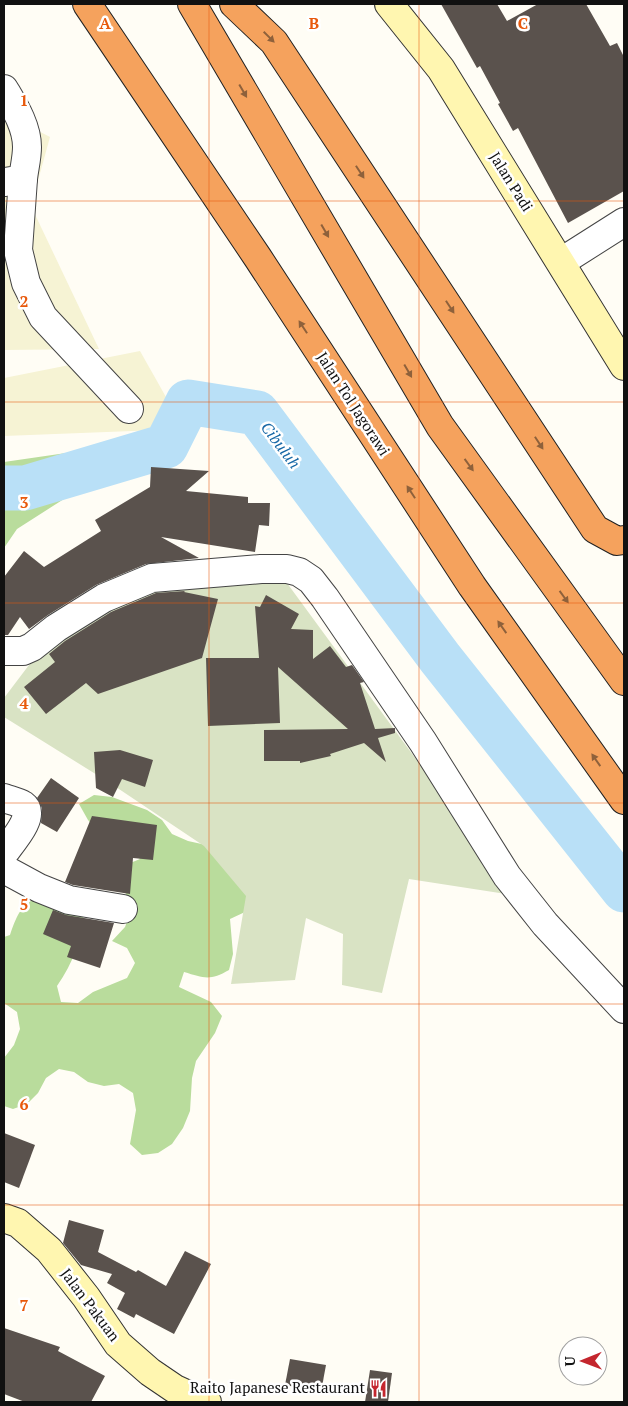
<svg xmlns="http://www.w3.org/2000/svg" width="628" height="1406" font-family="'PT Serif',serif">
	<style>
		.farmland { fill: #f6f3d4 }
		.forest { fill: #b9dc9c }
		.cemetery { fill: #d9e3c4 }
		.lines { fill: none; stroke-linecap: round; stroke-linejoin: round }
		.river { stroke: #b9e0f7; stroke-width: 45 }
		.building { fill: #5a524d }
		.street-casing { stroke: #444; stroke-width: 30 }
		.secondary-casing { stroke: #333; stroke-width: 30 }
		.highway-casing { stroke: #222; stroke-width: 30 }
		.street { stroke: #fff; stroke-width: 28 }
		.secondary { stroke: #fff6b0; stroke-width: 28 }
		.highway { stroke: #f5a25d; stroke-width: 28 }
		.oneway { fill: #8e613b }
		.grid { fill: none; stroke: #e8590c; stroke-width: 1; stroke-opacity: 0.55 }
		.labels { text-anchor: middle; stroke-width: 5; stroke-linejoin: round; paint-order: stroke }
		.street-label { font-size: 15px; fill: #111; stroke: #fff }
		.poi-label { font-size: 15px; fill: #111; stroke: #fff; text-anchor: end }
		.water-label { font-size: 16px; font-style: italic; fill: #1768a6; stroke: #fff }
		.grid-label { font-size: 16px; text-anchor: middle; font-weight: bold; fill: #e8590c; stroke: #fff; stroke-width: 5; stroke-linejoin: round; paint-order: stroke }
	</style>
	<rect width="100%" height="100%" fill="#fffdf5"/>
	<g class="farmland">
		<polygon points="4,113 50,137 31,206 99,349 4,350"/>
		<polygon points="140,351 184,429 4,436 4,378"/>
	</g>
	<g class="forest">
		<polygon points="66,453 78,490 17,529 4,548 4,462"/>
		<path d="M 94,795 L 112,797 L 147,810 L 162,820 L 172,834 L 188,841 L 261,857 L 245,912 L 230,919 L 233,954 L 229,970 C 210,981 204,978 184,972 L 179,987 L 211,1002 L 222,1016 L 215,1033 L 196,1061 L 192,1078 L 190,1111 L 183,1128 L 172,1144 L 158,1153 L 142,1155 L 130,1144 L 136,1110 L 133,1093 L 119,1084 L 104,1086 L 88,1082 L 74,1072 L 59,1069 L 46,1078 L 38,1093 L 27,1104 L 13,1109 L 4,1106 L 4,1058 L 14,1045 L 20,1029 L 17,1012 L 4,1003 L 4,937 L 10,935 C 18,912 21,905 43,894 L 84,911 C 82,939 73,963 57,986 L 61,1002 L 78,1003 L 93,992 L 127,978 L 135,963 L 127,948 L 112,941 L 125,927 L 131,911 L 122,881 L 123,866 L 140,859 L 129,847 L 98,832 L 88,820 L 79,804 Z"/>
	</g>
	<polygon class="cemetery" points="276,568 432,781 506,894 409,879 382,993 342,985 343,934 306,918 295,980 231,984 246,896 204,846 110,783 4,717 4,698 29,665 82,627 159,579"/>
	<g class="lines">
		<polyline class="river" points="4,488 25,488 166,446 188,402 257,413 440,658 624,890"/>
	</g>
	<g class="building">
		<polygon points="441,4 497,4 507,21 538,4 586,4 610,46 617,43 624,57 624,191 568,223 518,128 513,131 498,104 500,103 480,66 477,68"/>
		<polygon points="151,467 209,471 186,491 248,497 248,503 270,503 269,526 259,525 255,552 161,537 199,558 146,564 96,585 48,615 29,629 20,617 8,635 4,635 4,577 24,551 44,567 101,531 95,520 150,487"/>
		<polygon points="185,591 184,592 218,599 202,658 98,694 86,683 46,714 24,687 55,662 49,654 65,641 111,612 156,593"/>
		<polygon points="266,595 299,614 291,629 313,630 313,659 330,646 346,667 352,665 364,682 360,683 375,729 395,728 395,733 378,738 386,762 364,743 330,754 331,756 300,763 300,761 264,761 264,730 348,729 278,667 280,723 208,726 206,658 259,658 255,606 260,607"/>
		<polygon points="120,750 153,760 145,787 122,779 113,797 96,788 94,752"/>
		<polygon points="51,778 79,798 57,832 41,823 42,808 37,798"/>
		<polygon points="92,816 157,825 153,860 133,858 130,894 73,885 65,882"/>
		<polygon points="53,910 66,915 114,923 100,968 67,957 71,946 43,934"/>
		<polygon points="4,1133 35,1145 19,1188 4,1182"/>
		<polygon points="69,1220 104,1230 98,1252 136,1272 138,1270 166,1286 185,1251 211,1264 174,1334 136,1314 134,1318 117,1309 125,1293 107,1283 112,1274 81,1265 63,1243"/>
		<polygon points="4,1328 60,1347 58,1351 105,1376 91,1402 25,1402 4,1394"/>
		<polygon points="290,1359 326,1365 321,1392 285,1385"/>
		<polygon points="370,1370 392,1373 388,1402 365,1402"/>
	</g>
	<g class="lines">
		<defs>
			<g id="street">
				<path d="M 4,89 C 14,106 27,126 27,147 C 27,158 24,169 23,179 L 5,182"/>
				<polyline points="23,179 18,250 26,283 43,317 129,409"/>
				<polyline points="561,262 624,222"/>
				<polyline points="4,651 23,651 32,647 56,628 104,598 152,578 261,569 287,569 299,572 311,580 325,598 423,742 507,876 545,924 624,1009"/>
				<path d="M 4,798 C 9,800 18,802 23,805 C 37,815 11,843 4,853"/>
				<polyline points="4,869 39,888 69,900 123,909"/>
			</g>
			<g id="secondary">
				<polyline points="389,4 441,69 624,366"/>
				<polyline points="4,1218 18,1223 49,1250 86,1297 118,1344 150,1372 175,1389 199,1400 207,1402"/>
			</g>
			<g id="highway">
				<polyline points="87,4 258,258 472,586 624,800"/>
				<polyline points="192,4 440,426 624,681"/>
				<polyline points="234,4 274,42 595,529 617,541 624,540"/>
			</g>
		</defs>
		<use href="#street" class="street-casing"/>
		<use href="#secondary" class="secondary-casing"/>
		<use href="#highway" class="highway-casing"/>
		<use href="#street" class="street"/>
		<use href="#secondary" class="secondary"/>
		<use href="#highway" class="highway"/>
	</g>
	<defs><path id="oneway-solid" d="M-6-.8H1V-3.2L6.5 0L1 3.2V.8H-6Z" transform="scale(1.25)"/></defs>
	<g class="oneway">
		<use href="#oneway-solid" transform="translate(269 37) rotate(45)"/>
		<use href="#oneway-solid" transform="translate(243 91) rotate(60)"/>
		<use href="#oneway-solid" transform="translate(360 172) rotate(57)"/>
		<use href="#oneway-solid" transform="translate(325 231) rotate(60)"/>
		<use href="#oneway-solid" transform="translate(450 307) rotate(57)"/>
		<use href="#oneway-solid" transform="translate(303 327) rotate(-123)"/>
		<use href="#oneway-solid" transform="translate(408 371) rotate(60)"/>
		<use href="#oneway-solid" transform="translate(539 443) rotate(57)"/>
		<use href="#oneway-solid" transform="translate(469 465) rotate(54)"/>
		<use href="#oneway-solid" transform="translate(411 492) rotate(-123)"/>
		<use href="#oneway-solid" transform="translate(564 597) rotate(54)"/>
		<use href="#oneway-solid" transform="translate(502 627) rotate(-125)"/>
		<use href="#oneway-solid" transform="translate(596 760) rotate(-125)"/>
	</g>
	<path class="grid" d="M 209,4 L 209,1402M 419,4 L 419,1402M 4,201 L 624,201M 4,402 L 624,402M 4,603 L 624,603M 4,803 L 624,803M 4,1004 L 624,1004M 4,1205 L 624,1205"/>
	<defs>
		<symbol id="restaurant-bare" viewBox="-9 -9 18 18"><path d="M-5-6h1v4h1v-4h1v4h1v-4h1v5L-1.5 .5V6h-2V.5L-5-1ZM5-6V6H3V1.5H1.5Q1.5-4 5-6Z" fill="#c4262e" stroke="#fff" stroke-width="2.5" paint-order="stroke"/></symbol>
	</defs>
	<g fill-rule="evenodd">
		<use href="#restaurant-bare" x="366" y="1376" width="25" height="25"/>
	</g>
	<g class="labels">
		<g class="street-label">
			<text transform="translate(511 182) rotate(58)" y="5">Jalan Padi</text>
			<text transform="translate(353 404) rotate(57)" y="5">Jalan Tol Jagorawi</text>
			<text transform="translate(90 1305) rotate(53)" y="5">Jalan Pakuan</text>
		</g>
		<g class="poi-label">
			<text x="365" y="1393">Raito Japanese Restaurant</text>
		</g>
		<g class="water-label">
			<text transform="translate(281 445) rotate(53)" y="6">Cibuluh</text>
		</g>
	</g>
	<g class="grid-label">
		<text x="105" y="29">A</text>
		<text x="314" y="29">B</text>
		<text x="523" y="29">C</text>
		<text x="24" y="106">1</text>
		<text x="24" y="307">2</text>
		<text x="24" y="508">3</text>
		<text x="24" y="709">4</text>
		<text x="24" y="910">5</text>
		<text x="24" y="1110">6</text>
		<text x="24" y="1311">7</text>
	</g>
	<rect width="628" height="1406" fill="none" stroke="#111111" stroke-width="10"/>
	<g transform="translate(583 1361) rotate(269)"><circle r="24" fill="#ffffff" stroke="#a0a0a0"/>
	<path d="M0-4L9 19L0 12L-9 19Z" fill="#c4262e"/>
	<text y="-8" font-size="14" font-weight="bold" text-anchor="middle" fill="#111111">U</text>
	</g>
</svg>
